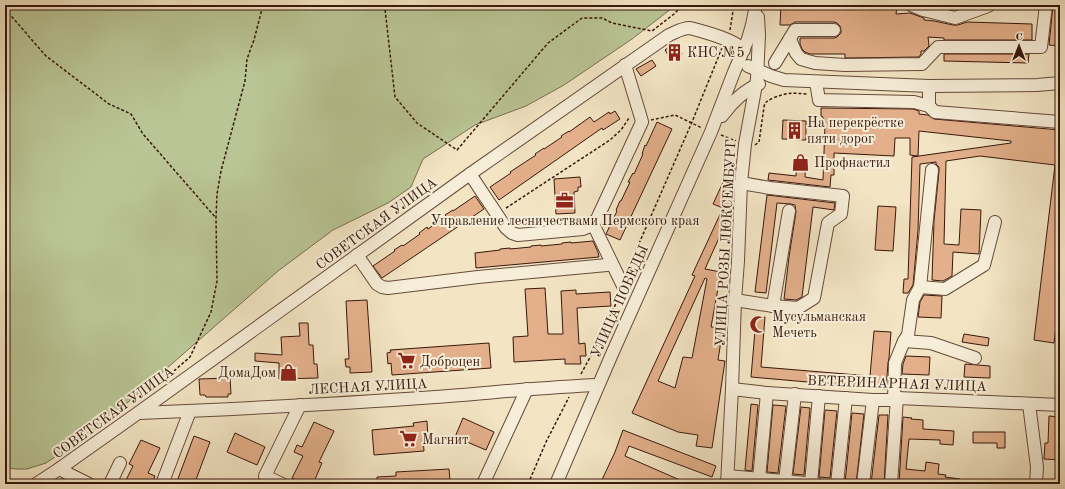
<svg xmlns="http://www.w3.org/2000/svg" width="1065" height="489" font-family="'Old Standard TT',serif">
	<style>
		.green { fill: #bac595; stroke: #796e50 }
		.building { fill: #e3b08b; stroke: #38180c; fill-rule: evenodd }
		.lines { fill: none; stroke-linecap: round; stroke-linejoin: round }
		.minor-casing { stroke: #674b3a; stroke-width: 14 }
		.path { stroke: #38180c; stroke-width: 1.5; stroke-dasharray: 3 2; stroke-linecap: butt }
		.minor { stroke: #f7eed9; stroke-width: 12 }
		.labels { text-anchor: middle; stroke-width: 4; stroke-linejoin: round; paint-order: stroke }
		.poi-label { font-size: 14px; fill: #38180c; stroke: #f7eed9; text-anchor: start }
		.street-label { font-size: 14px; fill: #38180c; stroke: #f7eed9 }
	</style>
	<rect width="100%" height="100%" fill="#f3e5c4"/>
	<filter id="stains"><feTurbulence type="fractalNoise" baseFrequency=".005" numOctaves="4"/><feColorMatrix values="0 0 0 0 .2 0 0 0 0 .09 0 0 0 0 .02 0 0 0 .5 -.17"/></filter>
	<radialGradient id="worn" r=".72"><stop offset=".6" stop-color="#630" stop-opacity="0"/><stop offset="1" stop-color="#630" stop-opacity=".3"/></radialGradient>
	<polygon class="green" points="5,5 676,5 632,39 564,85 526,106 475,125 423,159 411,187 388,203 333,230 278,271 102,425 46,463 27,469 15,469 5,467"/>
	<g class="building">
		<polygon points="781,5 845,6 846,5 897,5 896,14 910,13 924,18 924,20 934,21 953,25 958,25 967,22 1032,24 1032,40 944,40 944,38 928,37 929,46 924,51 921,51 921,54 919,57 845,58 845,54 810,54 805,52 802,49 800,44 800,38 834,38 837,37 841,33 841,30 840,26 837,23 834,22 795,22 790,25 780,25"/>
		<polygon points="1053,5 1060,5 1060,46 1049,45"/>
		<polygon points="675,43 682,54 672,61 665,50"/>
		<polygon points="944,54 1029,54 1028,63 944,61"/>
		<polygon points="652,60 656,66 641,76 636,69"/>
		<polygon points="821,108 913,109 919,111 919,114 928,115 934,119 1060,130 1060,225 1056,254 1060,254 1060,258 1056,291 1060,291 1060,295 1054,343 1034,340 1055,165 980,156 946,161 944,244 959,245 961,209 981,210 979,254 953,252 952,276 943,281 932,280 934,221 939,171 939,167 936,164 936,162 920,164 918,231 913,285 908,293 903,293 904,279 908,279 912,157 1011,143 1011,141 919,131 918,156 910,155 910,138 895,138 894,156 834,153 834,175 831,175 830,187 768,180 769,173 796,176 797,157 806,158 805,177 823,180 825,124 823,123 823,117 821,116"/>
		<polygon points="615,111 620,119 603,130 602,128 499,200 490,187 511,173 510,172 536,155 535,154 544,148 544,149 562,137 561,136 569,131 569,132 590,117 594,122 609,112 610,114"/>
		<polygon points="783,120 806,121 806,140 782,139"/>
		<polygon points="657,122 672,129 620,240 606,234 617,211 616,210 620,201 621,201 630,182 628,182 633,173 634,174 643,154 642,154 645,145 646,146"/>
		<path d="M 730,167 L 735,169 L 733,186 L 729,197 L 733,199 L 732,209 L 705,269 L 721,272 L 711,327 L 723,328 L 718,360 L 725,361 L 712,448 L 696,446 L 698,435 L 678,432 L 632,413 L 695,276 L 692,275 L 723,208 L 713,204 ZM 705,278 L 707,279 L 692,358 L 683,357 L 675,388 L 658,381 Z"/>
		<polygon points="580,177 581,187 578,187 578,191 574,192 575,213 556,214 554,179"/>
		<polygon points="767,195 835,203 834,210 813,207 802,297 796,300 784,299 789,257 796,212 795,205 791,204 777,203 766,293 755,292"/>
		<polygon points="475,196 484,209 382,278 373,266 395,251 394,250 402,245 403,246 420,234 419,233 427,227 428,229 446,216 445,215 453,210 453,211"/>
		<polygon points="878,206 896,207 893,251 875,250"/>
		<polygon points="593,241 598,252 599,257 476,268 475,253 500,250 500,249 510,248 510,249 531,247 531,246 541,245 541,246 562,244 562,243 571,242 571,243"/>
		<polygon points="545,288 548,334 563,334 561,291 576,290 576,294 610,292 611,306 577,308 579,344 585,343 586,356 580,356 581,364 565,364 565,359 514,362 513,337 528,336 525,289"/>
		<polygon points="924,295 942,296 941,318 918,317 920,302"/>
		<polygon points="367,300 372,372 350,373 350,367 346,367 345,359 349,359 346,301"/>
		<polygon points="754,316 765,317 761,367 870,376 874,331 891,332 889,358 888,363 886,389 751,377 755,331 752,331"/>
		<polygon points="299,323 308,323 309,345 313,345 314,364 317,364 318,378 279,379 279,363 255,361 255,353 282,355 281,337 300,336"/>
		<polygon points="964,334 989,338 988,346 962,342"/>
		<polygon points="489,343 491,368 392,375 391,363 388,364 387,353 391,352 390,350"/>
		<polygon points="906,356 930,357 929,375 902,374 903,364"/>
		<polygon points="965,364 990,366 990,378 964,377"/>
		<polygon points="230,378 231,394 228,394 228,397 206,397 205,395 200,395 199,379"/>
		<polygon points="751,404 758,405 752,471 745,470"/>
		<polygon points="773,405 786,406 778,473 767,472"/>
		<polygon points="801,407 810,408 804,475 793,474"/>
		<polygon points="825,410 837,411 830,478 819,477"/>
		<polygon points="852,413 864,414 856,484 845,483"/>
		<polygon points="879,415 888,415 884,484 871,484"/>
		<polygon points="1049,416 1060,417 1060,460 1044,459 1045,443 1048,443"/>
		<polygon points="903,417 912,418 911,419 923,420 923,429 954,431 953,445 940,444 940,440 909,439 906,469 925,471 926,462 939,464 938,474 946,475 945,477 960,479 960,484 899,484"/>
		<polygon points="463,418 494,432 486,450 455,437"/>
		<polygon points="427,421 428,438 423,438 424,451 374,455 372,430 414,426 413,423"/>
		<polygon points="314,422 334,431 319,462 322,463 313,484 304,484 292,478 303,456 294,452 297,445 302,447"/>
		<polygon points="623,430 716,466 712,477 629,446 625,456 689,484 600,484 615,452"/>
		<polygon points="973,432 1005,432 1005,448 997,448 997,443 973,443"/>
		<polygon points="235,433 265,447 257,465 227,452"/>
		<polygon points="194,436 210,442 197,477 194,484 176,484"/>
		<polygon points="141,440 160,448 148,473 155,476 152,483 149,481 148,484 124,484 133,466 129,464"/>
		<polygon points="449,469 450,481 437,481 438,484 377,484 377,477 396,476 396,472"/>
	</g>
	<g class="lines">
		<defs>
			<g id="minor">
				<polyline points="911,5 923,10 955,18 988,6 988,5"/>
				<polyline points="790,39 796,53 801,59 815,63 845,65 922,64 938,47 1041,47 1046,5"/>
				<polyline points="775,63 795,30 834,30"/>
				<polyline points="748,66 771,76 784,80 929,86 1037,85 1060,83"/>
				<polyline points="816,82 819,100 914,102 929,106"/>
				<polyline points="929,86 929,106 935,112 1060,122"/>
				<path d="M 722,116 C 732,102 743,91 759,84"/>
				<polyline points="470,174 506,228 512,233 518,235 583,229 590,226 597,219 642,122 641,118 625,65"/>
				<polyline points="741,183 770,188 843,196 841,214 828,223 814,298 798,308 773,306"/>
				<polyline points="593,224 624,288"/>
				<polyline points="357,255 377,284 382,287 388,288 478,277 607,265"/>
				<polyline points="920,287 945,289 984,265 995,222"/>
				<polyline points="735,300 773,306 789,211"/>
				<polyline points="904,341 931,343 975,358"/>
				<polyline points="732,389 767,393 873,400 894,400 897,398 1060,405"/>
				<polyline points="894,400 895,363 904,341 908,335 913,300 920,287 932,170"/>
				<polyline points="1029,404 1037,467 1036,484"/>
				<path d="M 139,413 C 237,409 337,404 435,397 C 490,393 544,387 598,385"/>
				<polyline points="59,469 89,484"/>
				<polyline points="728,476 817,484"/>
				<polyline points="759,479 767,393"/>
				<polyline points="785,481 795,394"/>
				<polyline points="811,483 819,396"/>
				<path d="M 36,484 L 59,469 L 138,413 L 470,174 L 669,35 C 676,32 682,28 690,28 C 705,32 733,39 744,50"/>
				<polyline points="110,484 120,463"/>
				<polyline points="162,484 190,411"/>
				<polyline points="282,484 265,476 300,405"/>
				<polyline points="483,484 527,389"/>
				<polyline points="556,484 612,354 711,132 734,72 748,39 752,25 756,5"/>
				<polyline points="727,484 732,389 735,300 738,261 741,183 745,144 757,79 759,35 758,17"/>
				<polyline points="837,484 846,398"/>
				<polyline points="863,484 873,400"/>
				<polyline points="891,484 897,398"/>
			</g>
		</defs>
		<use href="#minor" class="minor-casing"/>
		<g class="path">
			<polyline points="386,5 385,9 395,97 417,123 457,150 548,43 582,18 602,18 612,23 652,31 674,14 683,5"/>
			<polyline points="5,9 46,56 109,104 131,114 143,134 216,218"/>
			<polyline points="730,30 734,5"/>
			<polyline points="651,120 675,115 702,128"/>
			<polyline points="721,135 736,141"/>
			<path d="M 755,145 L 759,142 L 764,107 C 765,101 768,101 773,98 C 788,92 792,93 808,94"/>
			<polyline points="506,208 610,140 621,130 629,118"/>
			<polyline points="627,271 692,122 722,48"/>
			<polyline points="581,374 595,348 619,297"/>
			<polyline points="171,375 175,370 190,357 211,312 217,281 216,218 217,194 221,171 245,81 247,59 254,40 263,5"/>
			<polyline points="528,484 546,442 569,397"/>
		</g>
		<use href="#minor" class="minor"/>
	</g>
	<defs>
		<symbol id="building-bare" viewBox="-9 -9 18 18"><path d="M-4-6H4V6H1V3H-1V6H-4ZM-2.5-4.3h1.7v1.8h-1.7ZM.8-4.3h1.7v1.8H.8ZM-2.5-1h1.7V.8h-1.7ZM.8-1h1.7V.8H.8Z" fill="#8f2418" stroke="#f7eed9" stroke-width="2.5" paint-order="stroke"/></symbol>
		<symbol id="shop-bare" viewBox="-9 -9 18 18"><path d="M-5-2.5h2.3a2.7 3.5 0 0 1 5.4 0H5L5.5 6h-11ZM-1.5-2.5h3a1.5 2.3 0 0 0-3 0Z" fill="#8f2418" stroke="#f7eed9" stroke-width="2.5" paint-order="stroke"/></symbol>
		<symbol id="office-bare" viewBox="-9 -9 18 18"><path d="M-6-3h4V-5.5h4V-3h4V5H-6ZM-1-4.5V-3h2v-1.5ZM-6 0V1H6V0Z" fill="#8f2418" stroke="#f7eed9" stroke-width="2.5" paint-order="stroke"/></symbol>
		<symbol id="mosque-bare" viewBox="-9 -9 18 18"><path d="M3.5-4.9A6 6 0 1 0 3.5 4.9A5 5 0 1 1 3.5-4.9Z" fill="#8f2418" stroke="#f7eed9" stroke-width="2.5" paint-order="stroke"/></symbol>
		<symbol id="supermarket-bare" viewBox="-9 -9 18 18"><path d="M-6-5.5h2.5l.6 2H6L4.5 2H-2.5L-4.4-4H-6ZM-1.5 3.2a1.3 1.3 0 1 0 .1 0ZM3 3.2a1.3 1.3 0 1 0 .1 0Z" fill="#8f2418" stroke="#f7eed9" stroke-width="2.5" paint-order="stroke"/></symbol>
	</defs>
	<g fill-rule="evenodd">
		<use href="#building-bare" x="662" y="40" width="25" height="25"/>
		<use href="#building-bare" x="782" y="118" width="25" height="25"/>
		<use href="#shop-bare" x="788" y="150" width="25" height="25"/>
		<use href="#office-bare" x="552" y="188" width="25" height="25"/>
		<use href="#mosque-bare" x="746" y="312" width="25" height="25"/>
		<use href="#supermarket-bare" x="394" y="348" width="25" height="25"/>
		<use href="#shop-bare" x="276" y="360" width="25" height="25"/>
		<use href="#supermarket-bare" x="396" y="426" width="25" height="25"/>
	</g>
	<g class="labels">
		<g class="poi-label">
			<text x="687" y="57">КНС №5</text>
			<text x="807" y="127">На перекрёстке<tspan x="807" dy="16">пяти дорог</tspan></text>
			<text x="814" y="167">Профнастил</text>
			<text x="565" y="225" text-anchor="middle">Управление лесничествами Пермского края</text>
			<text x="772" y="321">Мусульманская<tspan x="772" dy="16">Мечеть</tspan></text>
			<text x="420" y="366">Доброцен</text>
			<text x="276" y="377" text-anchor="end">ДомаДом</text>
			<text x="422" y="444">Магнит</text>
		</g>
		<g class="street-label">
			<text transform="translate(376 223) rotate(-36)" y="5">СОВЕТСКАЯ УЛИЦА</text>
			<text transform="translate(725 243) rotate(-87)" y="5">УЛИЦА РОЗЫ ЛЮКСЕМБУРГ</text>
			<text transform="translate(619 301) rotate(-66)" y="5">УЛИЦА ПОБЕДЫ</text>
			<text transform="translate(897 383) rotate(2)" y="5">ВЕТЕРИНАРНАЯ УЛИЦА</text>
			<text transform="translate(368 386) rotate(-3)" y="5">ЛЕСНАЯ УЛИЦА</text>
			<text transform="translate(113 412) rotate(-36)" y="5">СОВЕТСКАЯ УЛИЦА</text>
		</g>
	</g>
	<rect width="1065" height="489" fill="none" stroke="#f3e5c4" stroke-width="20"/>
	<rect x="6" y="6" width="1053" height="477" fill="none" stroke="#38180c" stroke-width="2"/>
	<rect x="10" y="10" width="1045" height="469" fill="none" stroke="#38180c"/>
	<g transform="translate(1019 46)" stroke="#f7eed9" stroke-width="3" paint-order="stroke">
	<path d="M0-3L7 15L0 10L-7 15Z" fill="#38180c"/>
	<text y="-6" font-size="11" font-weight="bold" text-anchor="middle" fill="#38180c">С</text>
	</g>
	<rect width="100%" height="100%" filter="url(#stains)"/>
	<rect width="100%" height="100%" fill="url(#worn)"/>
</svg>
